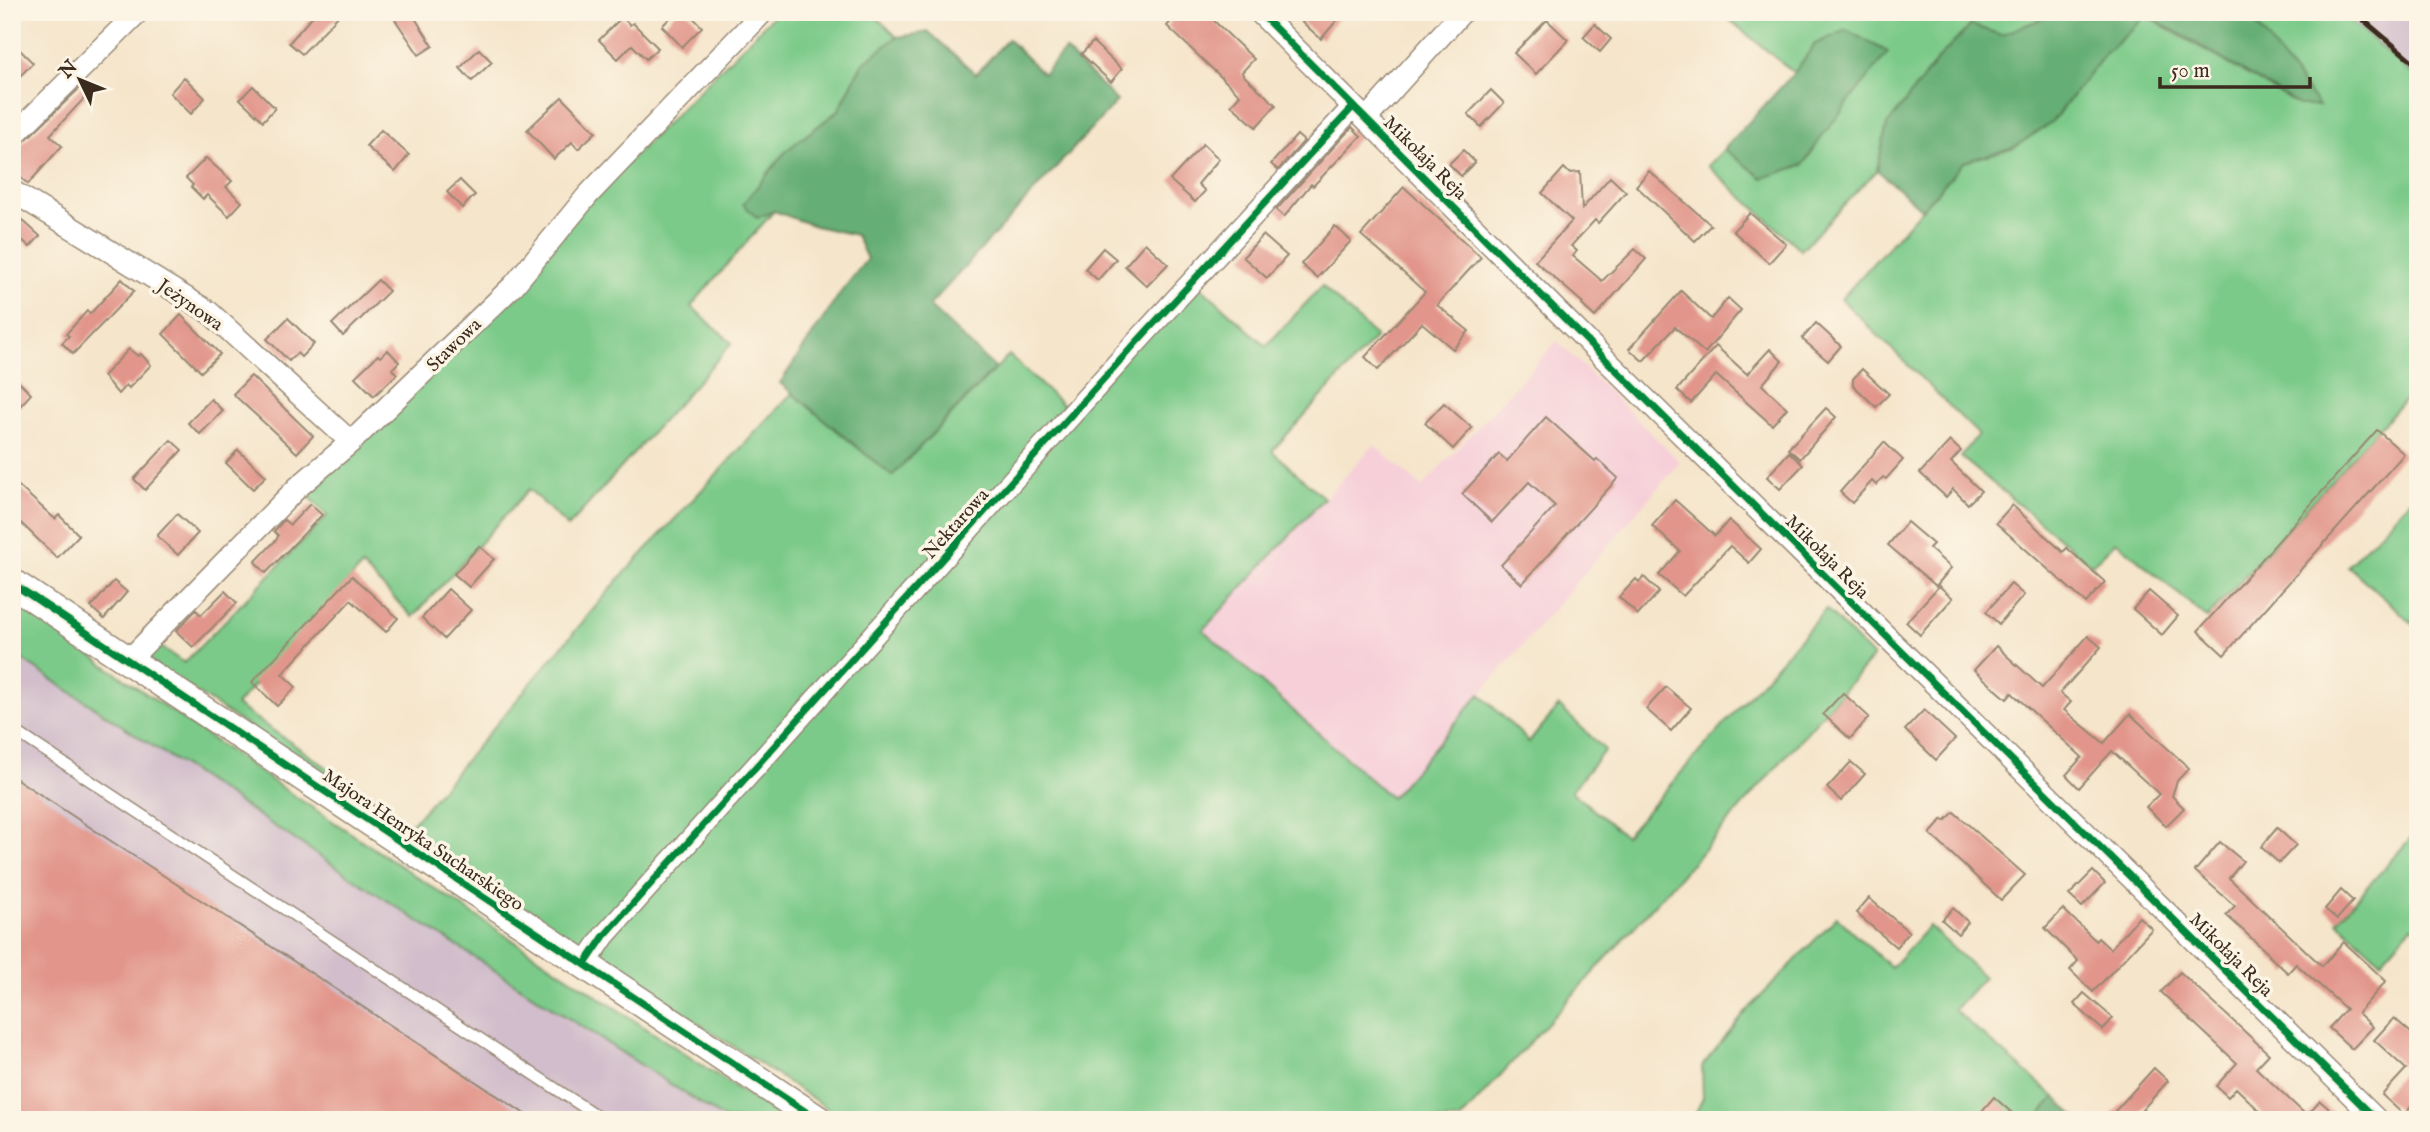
<svg xmlns="http://www.w3.org/2000/svg" width="2430" height="1132" font-family="'IM FELL English',serif">
	<style>
		.built { fill: #f6cfd9 }
		.industrial { fill: #d1bdcb }
		.green { fill: #7cca89; stroke: #5c7a54; stroke-width: 2 }
		.forest { fill: #65ae75; stroke: #506c4a; stroke-width: 2 }
		.building { fill: #e2968b }
		.lines { fill: none; stroke-linecap: round; stroke-linejoin: round }
		.service-casing { stroke: #988874; stroke-width: 13 }
		.minor-casing { stroke: #988874; stroke-width: 24 }
		.tertiary-casing { stroke: #988874; stroke-width: 31 }
		.service { stroke: #fff; stroke-width: 10 }
		.minor { stroke: #fff; stroke-width: 21 }
		.tertiary { stroke: #fff; stroke-width: 28 }
		.rail { stroke: #3b2a1e; stroke-width: 5 }
		.cycleway-casing { stroke: #fcf5e5; stroke-width: 11 }
		.cycleway { stroke: #00873e; stroke-width: 7 }
		.labels { text-anchor: middle; stroke-width: 7; stroke-linejoin: round; paint-order: stroke }
		.street-label { font-size: 19px; fill: #3b2a1e; stroke: #fcf5e5 }
	</style>
	<rect width="100%" height="100%" fill="#fcf5e5"/>
	<filter id="ink" filterUnits="userSpaceOnUse"><feTurbulence type="fractalNoise" baseFrequency=".0143" numOctaves="2"/><feDisplacementMap in="SourceGraphic" scale="14" xChannelSelector="R" yChannelSelector="G"/><feConvolveMatrix kernelMatrix="1 2 1 2 8 2 1 2 1" color-interpolation-filters="sRGB"/></filter>
	<filter id="wash" filterUnits="userSpaceOnUse"><feTurbulence type="fractalNoise" baseFrequency=".00686" numOctaves="4" result="noise"/><feDisplacementMap in="SourceGraphic" scale="28" xChannelSelector="R" yChannelSelector="G"/><feGaussianBlur stdDeviation="1.57" result="paint"/><feColorMatrix in="noise" values="0 0 0 0 0 0 0 0 0 0 0 0 0 0 0 0 0 1.4 0 .05"/><feComposite in="paint" operator="in"/></filter>
	<g filter="url(#wash)">
		<rect width="100%" height="100%" fill="#f5e5cb"/>
		<polygon class="built" points="1557,341 1680,462 1391,798 1203,630 1374,445 1422,487"/>
		<g class="industrial">
			<polygon points="2340,12 2418,12 2418,79"/>
			<polygon points="12,653 403,911 726,1120 12,1120"/>
		</g>
		<g class="green">
			<polygon points="777,12 871,12 897,37 862,64 839,110 787,150 774,211 691,306 732,343 568,527 529,489 413,617 362,566 236,705 411,825 619,579 792,393 892,476 1009,355 1068,410 1189,276 1266,346 1322,286 1376,337 1272,451 1324,498 1203,630 1391,798 1480,694 1529,742 1559,706 1605,750 1571,791 1625,836 1826,609 1873,657 1692,863 1460,1120 845,1120 147,660 156,644 184,663 327,516 303,490"/>
			<polygon points="1720,12 2059,12 2001,35 1971,25 1940,57 1887,125 1877,170 1801,250 1708,166 1724,149 1763,178 1803,165 1823,135 1887,52 1815,44 1794,73"/>
			<polygon points="2239,12 2340,12 2418,79 2418,385 2207,618 2116,541 2092,565 1961,457 1978,434 1841,299 1964,162 2014,147 2051,123 2106,53 2146,16 2301,106 2318,106 2256,24"/>
			<polygon points="2418,492 2418,628 2348,566"/>
			<polygon points="12,601 284,789 785,1120 726,1120 403,911 12,653"/>
			<polygon points="2418,830 2418,931 2412,926 2381,961 2337,921"/>
			<polygon points="1837,917 1891,968 1929,926 1984,977 1954,1010 2055,1097 2035,1120 1692,1120 1703,1098 1702,1066 1746,1012"/>
		</g>
		<g class="forest">
			<polygon points="2059,12 2239,12 2256,24 2319,106 2301,106 2184,36 2146,16 2106,53 2051,123 2014,147 1964,162 1922,209 1877,170 1887,125 1940,57 1971,25 2001,35"/>
			<polygon points="1846,30 1888,52 1823,135 1803,165 1763,178 1724,149 1794,73 1815,44"/>
			<polygon points="929,32 976,74 1008,39 1043,74 1065,50 1117,101 929,306 995,368 892,476 780,383 841,292 867,259 856,235 815,226 774,211 757,218 743,204 787,150 839,110 862,64 897,37"/>
			<polygon points="2055,1097 2079,1120 2035,1120"/>
		</g>
		<g id="blocks">
			<g class="building">
				<polygon points="316,12 342,12 302,54 289,43"/>
				<polygon points="390,12 411,12 433,46 419,55"/>
				<polygon points="676,12 688,12 702,27 682,47 662,26"/>
				<polygon points="1164,12 1219,12 1212,19 1254,59 1242,72 1243,75 1276,105 1256,127 1231,105 1240,95 1167,26 1172,20"/>
				<polygon points="1291,12 1344,12 1321,39"/>
				<polygon points="622,17 630,25 633,23 658,48 646,59 632,45 618,59 599,40"/>
				<polygon points="1547,20 1568,40 1536,74 1514,53"/>
				<polygon points="1595,24 1611,39 1600,52 1583,37"/>
				<polygon points="12,42 33,63 12,84"/>
				<polygon points="1093,42 1122,69 1111,82 1081,54"/>
				<polygon points="479,49 492,62 472,81 460,68"/>
				<polygon points="184,77 205,98 191,114 170,93"/>
				<polygon points="84,84 92,90 50,135 62,146 28,184 12,170 12,153"/>
				<polygon points="253,86 275,108 263,121 240,99"/>
				<polygon points="1491,90 1504,103 1481,127 1468,114"/>
				<polygon points="562,97 596,132 578,149 572,142 554,159 527,130"/>
				<polygon points="1352,127 1361,136 1313,186 1311,184 1284,217 1276,210"/>
				<polygon points="381,130 409,155 395,172 366,146"/>
				<polygon points="1297,135 1304,141 1278,170 1271,164"/>
				<polygon points="1203,144 1219,159 1198,184 1205,191 1195,202 1170,180"/>
				<polygon points="1463,150 1475,162 1461,176 1449,164"/>
				<polygon points="206,158 232,181 226,187 242,202 229,216 207,195 203,199 191,187 193,185 186,178"/>
				<polygon points="1564,168 1569,173 1580,172 1582,209 1610,177 1626,192 1598,223 1595,220 1571,246 1577,251 1573,256 1602,281 1635,249 1646,259 1595,317 1582,305 1583,303 1535,261 1572,221 1542,193"/>
				<polygon points="1649,171 1711,225 1695,241 1636,186"/>
				<polygon points="460,180 475,195 462,208 447,192"/>
				<polygon points="1404,187 1481,257 1437,305 1469,331 1453,349 1422,323 1378,370 1365,357 1425,292 1361,235"/>
				<polygon points="1750,213 1786,244 1769,263 1733,231"/>
				<polygon points="20,218 40,236 30,247 12,231 12,226"/>
				<polygon points="1335,226 1351,241 1317,278 1301,264"/>
				<polygon points="1263,235 1287,256 1267,278 1243,257"/>
				<polygon points="1145,243 1168,264 1147,286 1125,266"/>
				<polygon points="1103,248 1116,259 1098,280 1085,269"/>
				<polygon points="122,279 134,291 73,354 62,343 69,336 66,334 87,311 90,314"/>
				<polygon points="378,280 389,291 343,336 332,324"/>
				<polygon points="1681,291 1711,319 1728,298 1741,310 1705,353 1675,327 1643,361 1629,349"/>
				<polygon points="181,315 220,354 201,372 163,334"/>
				<polygon points="288,318 314,344 301,357 297,353 289,361 267,339"/>
				<polygon points="1816,323 1841,346 1828,361 1802,339"/>
				<polygon points="1716,346 1747,374 1770,349 1782,361 1762,385 1787,408 1772,425 1716,375 1691,403 1677,390"/>
				<polygon points="129,349 138,356 141,354 151,365 129,388 126,385 118,394 103,376"/>
				<polygon points="388,350 399,362 392,369 397,374 374,396 355,377 378,355 380,357"/>
				<polygon points="1862,369 1889,394 1876,407 1853,385 1853,379"/>
				<polygon points="251,376 313,436 297,453 233,394"/>
				<polygon points="20,383 31,394 12,415 12,391"/>
				<polygon points="211,399 223,411 200,434 188,423"/>
				<polygon points="1444,403 1472,428 1453,449 1425,423"/>
				<polygon points="1826,408 1836,417 1800,459 1788,449"/>
				<polygon points="1546,417 1595,461 1597,459 1618,478 1522,584 1501,565 1555,506 1529,482 1492,522 1462,494 1499,454 1507,461"/>
				<polygon points="2377,430 2404,454 2224,655 2198,631"/>
				<polygon points="171,440 182,450 145,490 134,479"/>
				<polygon points="1950,441 1961,451 1951,462 1981,491 1968,504 1953,489 1946,497 1920,473"/>
				<polygon points="1884,442 1903,460 1886,479 1883,477 1876,485 1872,481 1852,503 1840,492"/>
				<polygon points="238,450 266,476 253,489 226,463"/>
				<polygon points="1789,452 1803,465 1780,489 1767,477"/>
				<polygon points="12,480 55,519 59,515 79,535 57,558 21,523 12,533"/>
				<polygon points="1675,500 1715,536 1729,520 1761,549 1749,563 1730,546 1683,596 1659,575 1680,551 1652,526"/>
				<polygon points="310,504 322,515 266,573 255,562 277,539 278,535 274,531 284,520 290,525"/>
				<polygon points="2012,505 2063,552 2067,548 2105,582 2086,603 1996,523"/>
				<polygon points="177,514 198,533 178,555 157,536"/>
				<polygon points="1907,522 1933,544 1929,548 1951,568 1936,586 1888,545"/>
				<polygon points="479,546 494,559 469,587 454,574"/>
				<polygon points="352,576 398,618 386,632 351,600 282,674 296,687 277,706 252,682"/>
				<polygon points="1644,577 1659,592 1638,615 1619,597 1636,579 1639,582"/>
				<polygon points="114,581 127,592 104,619 91,607"/>
				<polygon points="2011,584 2024,595 1999,624 1986,612"/>
				<polygon points="1939,586 1953,598 1920,635 1906,622"/>
				<polygon points="448,589 471,610 444,639 422,618"/>
				<polygon points="225,591 237,603 193,647 176,631 196,610 201,615"/>
				<polygon points="2149,591 2178,616 2162,635 2133,609"/>
				<polygon points="2088,636 2101,647 2060,693 2071,702 2064,710 2104,743 2130,714 2189,768 2177,781 2172,796 2184,808 2166,826 2146,807 2159,794 2112,751 2079,788 2066,775 2082,757 2012,693 2007,699 1974,670 1996,646 2042,688"/>
				<polygon points="1666,687 1691,708 1671,731 1646,709"/>
				<polygon points="1843,693 1869,717 1850,739 1823,714"/>
				<polygon points="1924,710 1955,739 1936,760 1905,730"/>
				<polygon points="1851,762 1865,774 1841,801 1827,788"/>
				<polygon points="12,776 184,889 534,1120 12,1120"/>
				<polygon points="1954,812 2025,875 2001,900 1930,834 1943,819 1945,821"/>
				<polygon points="2277,828 2296,845 2279,863 2261,847"/>
				<polygon points="2220,842 2243,861 2229,878 2322,966 2344,942 2386,981 2358,1013 2373,1027 2352,1049 2329,1028 2346,1009 2296,964 2288,973 2269,956 2270,955 2226,915 2235,906 2195,871"/>
				<polygon points="2093,871 2105,883 2082,907 2069,895"/>
				<polygon points="2341,890 2353,901 2337,919 2325,909"/>
				<polygon points="1869,898 1909,932 1896,947 1856,913"/>
				<polygon points="1953,908 1968,922 1958,934 1942,920"/>
				<polygon points="2063,909 2096,941 2098,938 2110,949 2139,917 2152,929 2093,992 2070,970 2078,961 2045,928"/>
				<polygon points="2180,972 2269,1054 2256,1068 2307,1116 2320,1101 2342,1120 2269,1120 2236,1088 2228,1097 2216,1086 2237,1063 2161,992"/>
				<polygon points="2084,993 2113,1018 2103,1030 2074,1004"/>
				<polygon points="2394,1018 2418,1039 2418,1099 2404,1115 2382,1095 2406,1069 2374,1040"/>
				<polygon points="2154,1068 2168,1081 2133,1120 2107,1120"/>
				<polygon points="1994,1097 2020,1120 1974,1120"/>
			</g>
		</g>
	</g>
	<g filter="url(#ink)">
		<use href="#blocks" fill-opacity="0" stroke="#988874" stroke-width="2"/>
		<g class="lines">
			<defs>
				<polyline id="service" points="12,729 603,1120"/>
				<g id="minor">
					<polyline points="1259,12 1603,357 2377,1120"/>
					<polyline points="1366,119 1462,12"/>
					<polyline points="12,137 138,12"/>
					<polyline points="12,191 209,312 351,442"/>
					<polyline points="128,661 297,488 351,442 514,285 588,195 763,12"/>
					<polyline points="585,964 604,936 1133,346 1353,107"/>
				</g>
				<polyline id="tertiary" points="12,583 818,1120"/>
			</defs>
			<use href="#service" class="service-casing"/>
			<use href="#minor" class="minor-casing"/>
			<use href="#tertiary" class="tertiary-casing"/>
			<use href="#service" class="service"/>
			<use href="#minor" class="minor"/>
			<use href="#tertiary" class="tertiary"/>
			<g class="rail">
				<polyline points="2354,12 2418,66"/>
				<polyline points="2417,12 2418,13"/>
			</g>
			<defs>
				<g id="cycleway">
					<polyline points="1259,12 1603,357 2377,1120"/>
					<polyline points="12,583 818,1120"/>
					<polyline points="585,964 604,936 1133,346 1353,107"/>
				</g>
			</defs>
			<use href="#cycleway" class="cycleway-casing"/>
			<use href="#cycleway" class="cycleway"/>
		</g>
	</g>
	<g class="labels">
		<g class="street-label">
			<text transform="translate(1426 157) rotate(45)" y="7">Mikołaja Reja</text>
			<text transform="translate(191 304) rotate(35)" y="7">Jeżynowa</text>
			<text transform="translate(453 344) rotate(-44)" y="7">Stawowa</text>
			<text transform="translate(955 523) rotate(-48)" y="7">Nektarowa</text>
			<text transform="translate(1828 556) rotate(45)" y="7">Mikołaja Reja</text>
			<text transform="translate(424 839) rotate(34)" y="7">Majora Henryka Sucharskiego</text>
			<text transform="translate(2232 954) rotate(45)" y="7">Mikołaja Reja</text>
		</g>
	</g>
	<rect width="2430" height="1132" fill="none" stroke="#fcf5e5" stroke-width="42"/>
	<g transform="translate(80 80) rotate(313)" stroke="#fcf5e5" stroke-width="5" paint-order="stroke">
	<path d="M0-5L12 26L0 18L-12 26Z" fill="#3b2a1e"/>
	<text y="-10" font-size="19" font-weight="bold" text-anchor="middle" fill="#3b2a1e">N</text>
	</g>
	<path d="M2160 77v10h150v-10" fill="none" stroke="#3b2a1e" stroke-width="3.5"/>
	<text x="2171" y="77" font-size="21" fill="#3b2a1e" stroke="#fcf5e5" stroke-width="5" paint-order="stroke">50 m</text>
</svg>
